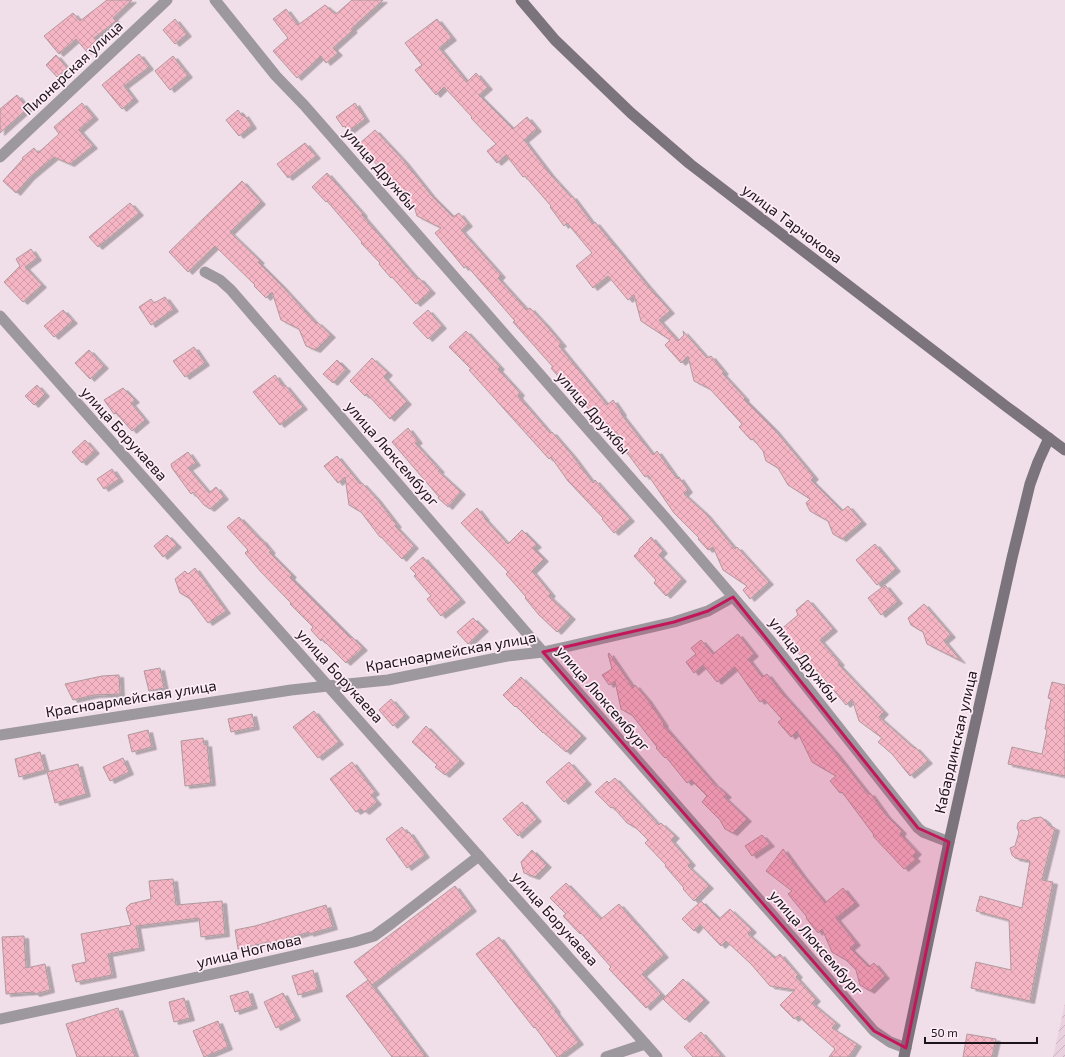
<svg xmlns="http://www.w3.org/2000/svg" width="1065" height="1057" font-family="'Exo 2',sans-serif">
	<style>
		.industrial { fill: url(#industrial-furrows) }
		.building { fill: url(#building-cross-hatch); stroke: #ae9a9e; filter: url(#shadow) }
		.lines { fill: none; stroke-linecap: round; stroke-linejoin: round }
		.minor { stroke: #9d989e; stroke-width: 11 }
		.tertiary { stroke: #9d989e; stroke-width: 11 }
		.secondary { stroke: #7b747d; stroke-width: 11 }
		.marked { fill: #c2185b; fill-opacity: 0.2; stroke: #c2185b; stroke-width: 3; stroke-linejoin: round }
		.labels { text-anchor: middle; stroke-width: 3.5; stroke-linejoin: round; paint-order: stroke }
		.street-label { font-size: 15px; fill: #1b1418; stroke: #fdebf6 }
	</style>
	<defs>
		<pattern id="industrial-furrows" width="10" height="10" patternUnits="userSpaceOnUse"><rect width="10" height="10" fill="#ead1e0"/><path d="M-1 1l2-2M0 10L10 0M9 11l2-2" fill="none" stroke="#c8b3bf"/></pattern>
		<pattern id="building-cross-hatch" width="8" height="8" patternUnits="userSpaceOnUse"><rect width="8" height="8" fill="#f5b5c5"/><path d="M0 0l8 8M0 8l8-8" fill="none" stroke="#d19ba8"/></pattern>
		<filter id="shadow"><feDropShadow dx="4.5" dy="2.5" stdDeviation="0" flood-color="#0004"/></filter>
	</defs>
	<rect width="100%" height="100%" fill="#f0dee8"/>
	<polygon class="industrial" points="1065,1003 1065,1057 1053,1057"/>
	<g class="building">
		<polygon points="107,0 132,0 113,18 116,21 94,38 98,43 87,52 76,39 59,54 44,36 73,13 80,21"/>
		<polygon points="352,0 383,0 351,29 353,30 333,48 338,53 326,63 321,56 297,78 273,51 288,38 273,19 286,9 298,25 325,5 336,14"/>
		<polygon points="175,19 187,34 175,44 163,30"/>
		<polygon points="437,19 452,38 439,48 467,82 476,73 488,87 479,95 513,129 527,117 537,129 524,140 550,174 571,197 572,196 593,224 595,222 647,285 670,311 659,320 678,341 684,335 683,331 707,358 711,356 724,372 722,373 745,398 744,399 774,429 814,477 811,480 842,511 848,506 862,522 842,539 833,534 828,521 810,511 806,503 810,499 788,485 778,468 766,461 763,451 753,439 751,440 739,427 742,424 710,389 694,381 688,356 681,363 665,345 670,340 641,321 634,295 628,300 608,276 593,288 576,266 592,253 567,223 564,226 550,207 551,206 525,176 523,177 506,155 497,163 487,151 496,144 471,118 472,117 444,87 436,95 415,70 422,65 405,43"/>
		<polygon points="139,54 149,67 124,86 134,99 122,109 102,85"/>
		<polygon points="56,55 67,68 57,77 46,65"/>
		<polygon points="173,56 188,75 170,90 155,71"/>
		<polygon points="17,95 28,108 0,133 0,109"/>
		<polygon points="82,103 94,117 79,130 93,146 70,164 54,157 30,177 16,193 3,181 23,159 22,158 34,148 38,153 59,134 54,127"/>
		<polygon points="355,103 365,119 349,131 344,126 343,127 336,117"/>
		<polygon points="238,110 242,116 244,114 252,126 239,136 226,120"/>
		<polygon points="375,130 404,161 431,195 453,217 459,213 468,224 461,230 501,275 498,278 527,310 530,308 545,324 562,344 559,346 607,405 613,400 622,413 621,414 653,455 657,451 677,479 679,477 688,490 684,494 706,514 735,549 737,547 769,582 750,599 743,590 747,586 723,570 713,547 708,550 698,539 699,538 674,513 648,475 645,477 625,450 623,452 613,439 619,435 598,421 566,380 563,382 551,368 553,367 513,322 515,321 467,266 464,268 456,258 435,233 441,228 417,216 415,209 388,176 387,177 377,167 378,166 359,144"/>
		<polygon points="305,143 316,156 288,178 277,164"/>
		<polygon points="327,173 363,214 362,215 417,279 419,278 431,291 416,304 392,277 391,278 379,264 380,263 361,243 362,242 327,201 326,202 312,187"/>
		<polygon points="242,181 261,202 230,232 260,261 258,262 281,285 316,323 317,322 331,335 316,350 306,346 299,329 281,320 272,292 266,298 254,286 255,285 215,246 188,272 169,252"/>
		<polygon points="130,203 139,213 98,247 89,237"/>
		<polygon points="31,249 37,258 25,267 42,285 23,302 4,282 20,266 16,259"/>
		<polygon points="165,297 174,309 151,325 139,307 151,299 154,303"/>
		<polygon points="63,310 73,321 54,337 44,326"/>
		<polygon points="428,310 442,326 428,339 413,323"/>
		<polygon points="466,331 500,367 498,369 520,393 518,396 550,433 552,432 572,455 593,483 595,480 630,519 614,533 602,519 603,518 568,481 551,457 549,459 469,370 471,369 449,347"/>
		<polygon points="194,347 205,363 185,377 173,361"/>
		<polygon points="89,350 104,366 90,379 75,363"/>
		<polygon points="372,358 388,373 384,377 407,402 390,419 367,394 365,396 350,381"/>
		<polygon points="337,360 346,369 333,383 323,374"/>
		<polygon points="275,375 283,386 285,385 303,407 280,425 253,392"/>
		<polygon points="37,385 45,394 34,405 25,396"/>
		<polygon points="123,388 135,400 131,403 145,420 132,431 116,413 114,414 104,400"/>
		<polygon points="408,428 418,441 415,443 440,470 438,471 461,492 448,507 438,498 439,497 392,442"/>
		<polygon points="85,440 95,451 82,463 72,452"/>
		<polygon points="188,452 196,463 188,468 209,493 216,487 224,497 210,509 204,505 193,492 191,494 172,468 171,464"/>
		<polygon points="337,456 360,484 362,483 376,498 397,525 395,526 414,546 402,559 381,537 380,537 361,512 349,505 345,477 338,483 324,466"/>
		<polygon points="112,469 119,479 104,489 97,479"/>
		<polygon points="477,508 485,518 484,518 508,544 522,530 537,545 533,548 544,559 532,571 551,594 549,596 571,617 557,632 539,615 525,598 526,597 506,574 508,572 461,523"/>
		<polygon points="239,517 261,540 262,540 271,551 269,552 292,575 290,577 351,638 352,637 363,648 346,663 322,639 321,641 311,630 313,627 290,604 291,603 261,572 245,553 248,550 227,527"/>
		<polygon points="167,535 177,545 163,557 154,546"/>
		<polygon points="651,537 663,551 659,555 682,579 666,596 654,583 656,580 634,556 639,551 639,549"/>
		<polygon points="875,544 896,569 877,585 856,560"/>
		<polygon points="423,557 461,600 441,616 427,599 431,596 414,576 416,574 410,568"/>
		<polygon points="195,568 226,611 208,623 189,598 180,593 175,579 185,571 188,574"/>
		<polygon points="885,585 898,601 881,615 868,598"/>
		<polygon points="808,600 833,629 820,640 840,663 838,664 884,712 879,717 914,748 915,747 928,761 910,776 892,754 878,742 882,738 859,721 852,699 846,705 803,654 801,656 779,631 798,615 796,610"/>
		<polygon points="924,604 951,635 944,641 961,661 927,644 923,632 911,625 908,618"/>
		<polygon points="473,618 484,629 468,644 457,632"/>
		<polygon points="738,634 754,654 748,659 762,677 767,674 782,693 835,752 868,794 870,793 886,815 902,831 900,834 917,852 913,856 916,859 904,869 873,836 874,835 842,792 840,793 830,781 836,776 812,762 797,731 791,737 778,722 782,719 764,699 760,702 735,667 717,682 703,665 694,673 686,662 696,654 691,648 701,640 713,654"/>
		<polygon points="609,653 633,688 635,685 647,699 664,724 663,725 716,786 716,785 727,795 724,797 747,819 733,833 725,829 720,820 702,802 707,796 691,780 687,783 666,757 665,758 656,748 657,747 632,715 621,709 615,681 609,685 602,675 612,669 608,654"/>
		<polygon points="160,668 164,688 149,691 144,671"/>
		<polygon points="119,675 120,694 94,695 73,700 65,684 102,676"/>
		<polygon points="521,677 582,736 566,752 543,732 543,733 516,706 515,707 503,695"/>
		<polygon points="1052,682 1065,685 1065,776 1008,764 1012,747 1042,754 1047,730 1045,729 1051,699 1048,698"/>
		<polygon points="391,699 405,715 393,726 379,710"/>
		<polygon points="314,711 339,742 318,758 293,727"/>
		<polygon points="252,714 255,727 231,732 228,719"/>
		<polygon points="426,726 460,761 445,775 435,767 437,765 412,742"/>
		<polygon points="148,730 152,747 132,752 128,735"/>
		<polygon points="203,738 204,745 207,744 211,783 185,786 181,741"/>
		<polygon points="40,752 45,770 19,777 15,759"/>
		<polygon points="123,758 129,772 110,781 103,767"/>
		<polygon points="352,762 375,792 371,795 377,802 365,812 361,809 356,812 330,779"/>
		<polygon points="569,762 587,782 564,802 546,782"/>
		<polygon points="78,764 86,794 55,803 47,772"/>
		<polygon points="615,778 659,825 661,823 675,836 671,840 691,863 688,866 709,886 694,901 683,889 684,888 665,866 666,865 645,843 648,840 636,828 627,823 613,807 611,808 595,792 607,781 609,783"/>
		<polygon points="522,802 537,819 518,836 503,819"/>
		<polygon points="1041,817 1046,821 1048,825 1055,828 1042,880 1053,882 1030,1001 971,988 976,962 1011,970 1009,920 976,911 980,896 1022,908 1030,861 1015,858 1012,855 1010,848 1015,846 1019,832 1017,828 1018,823 1021,820 1027,821 1033,818"/>
		<polygon points="402,827 407,833 409,832 425,855 407,868 386,839"/>
		<polygon points="762,835 770,844 752,856 745,846"/>
		<polygon points="783,849 802,875 825,903 843,888 855,903 836,918 856,943 850,948 869,967 874,963 885,976 870,991 860,985 856,970 846,960 832,952 822,929 818,933 806,918 807,917 788,894 792,891 766,871"/>
		<polygon points="532,850 547,865 535,877 524,873 521,862"/>
		<polygon points="173,879 176,905 222,901 225,934 201,937 199,918 136,926 140,948 108,954 112,975 76,982 72,965 86,962 81,934 131,925 126,908 130,904 151,899 149,881"/>
		<polygon points="566,883 601,919 619,904 664,955 642,974 661,994 646,1008 609,969 611,967 581,933 580,934 563,916 566,914 550,898"/>
		<polygon points="455,886 472,909 372,985 354,962"/>
		<polygon points="701,901 719,919 730,909 752,930 748,934 775,958 780,954 798,975 796,977 816,999 812,1003 836,1023 832,1028 857,1044 849,1057 829,1057 835,1049 798,1016 794,1019 780,1005 795,990 770,986 751,964 726,941 721,946 700,924 694,931 682,919"/>
		<polygon points="326,905 333,927 309,934 309,932 269,944 269,942 238,949 235,930 255,926"/>
		<polygon points="24,936 26,968 45,964 50,990 35,994 34,992 6,994 2,937"/>
		<polygon points="499,937 556,1010 555,1011 579,1042 559,1057 557,1057 535,1027 534,1028 476,954"/>
		<polygon points="313,970 318,989 298,995 292,976"/>
		<polygon points="683,979 705,1000 685,1020 663,999"/>
		<polygon points="368,980 391,1010 426,1057 392,1057 346,996"/>
		<polygon points="248,991 253,1006 235,1012 230,996"/>
		<polygon points="283,993 296,1018 276,1028 264,1002"/>
		<polygon points="184,998 190,1018 174,1022 169,1002"/>
		<polygon points="118,1008 135,1057 77,1057 66,1024"/>
		<polygon points="218,1021 228,1047 204,1057 193,1031"/>
		<polygon points="701,1032 723,1057 693,1057 684,1047"/>
		<polygon points="967,1034 996,1039 992,1057 963,1057"/>
	</g>
	<g class="lines">
		<g class="minor">
			<polyline points="215,0 276,76 304,105 670,523 769,639 918,828 923,832 949,842"/>
			<polyline points="0,157 167,0"/>
			<polyline points="205,272 220,280 231,290 543,652 874,1031 890,1042 906,1048"/>
			<polyline points="328,686 388,680 507,656 543,652 570,646 674,622 708,611 733,597"/>
			<polyline points="0,1019 236,969 354,942 374,936 392,923 479,856"/>
			<polyline points="606,1057 645,1044"/>
		</g>
		<g class="tertiary">
			<polyline points="0,316 657,1057"/>
			<polyline points="0,735 291,690 328,686"/>
		</g>
		<g class="secondary">
			<polyline points="521,0 555,40 631,113 690,164 1007,407 1065,450"/>
			<polyline points="904,1057 949,842 1012,558 1030,484 1038,462 1049,438"/>
		</g>
	</g>
	<path class="marked" d="M 733,597 L 918,828 L 949,842 L 906,1048 L 874,1031 L 543,652 L 674,622 L 708,611 Z"/>
	<g class="labels">
		<g class="street-label">
			<text transform="translate(73 68) rotate(-43)" y="5">Пионерская улица</text>
			<text transform="translate(380 169) rotate(49)" y="5">улица Дружбы</text>
			<text transform="translate(792 224) rotate(37)" y="5">улица Тарчокова</text>
			<text transform="translate(593 413) rotate(49)" y="5">улица Дружбы</text>
			<text transform="translate(124 434) rotate(48)" y="5">улица Борукаева</text>
			<text transform="translate(392 454) rotate(49)" y="5">улица Люксембург</text>
			<text transform="translate(451 652) rotate(-10)" y="5">Красноармейская улица</text>
			<text transform="translate(804 660) rotate(52)" y="5">улица Дружбы</text>
			<text transform="translate(340 676) rotate(48)" y="5">улица Борукаева</text>
			<text transform="translate(131 699) rotate(-9)" y="5">Красноармейская улица</text>
			<text transform="translate(603 699) rotate(49)" y="5">улица Люксембург</text>
			<text transform="translate(956 742) rotate(-77)" y="5">Кабардинская улица</text>
			<text transform="translate(555 919) rotate(48)" y="5">улица Борукаева</text>
			<text transform="translate(816 943) rotate(49)" y="5">улица Люксембург</text>
			<text transform="translate(249 951) rotate(-13)" y="5">улица Ногмова</text>
		</g>
	</g>
	<path d="M925 1037v6h112v-6" fill="none" stroke="#1b1418" stroke-width="2"/>
	<text x="931" y="1037" font-size="12" fill="#1b1418" stroke="#fdebf6" stroke-width="3" paint-order="stroke">50 m</text>
</svg>
